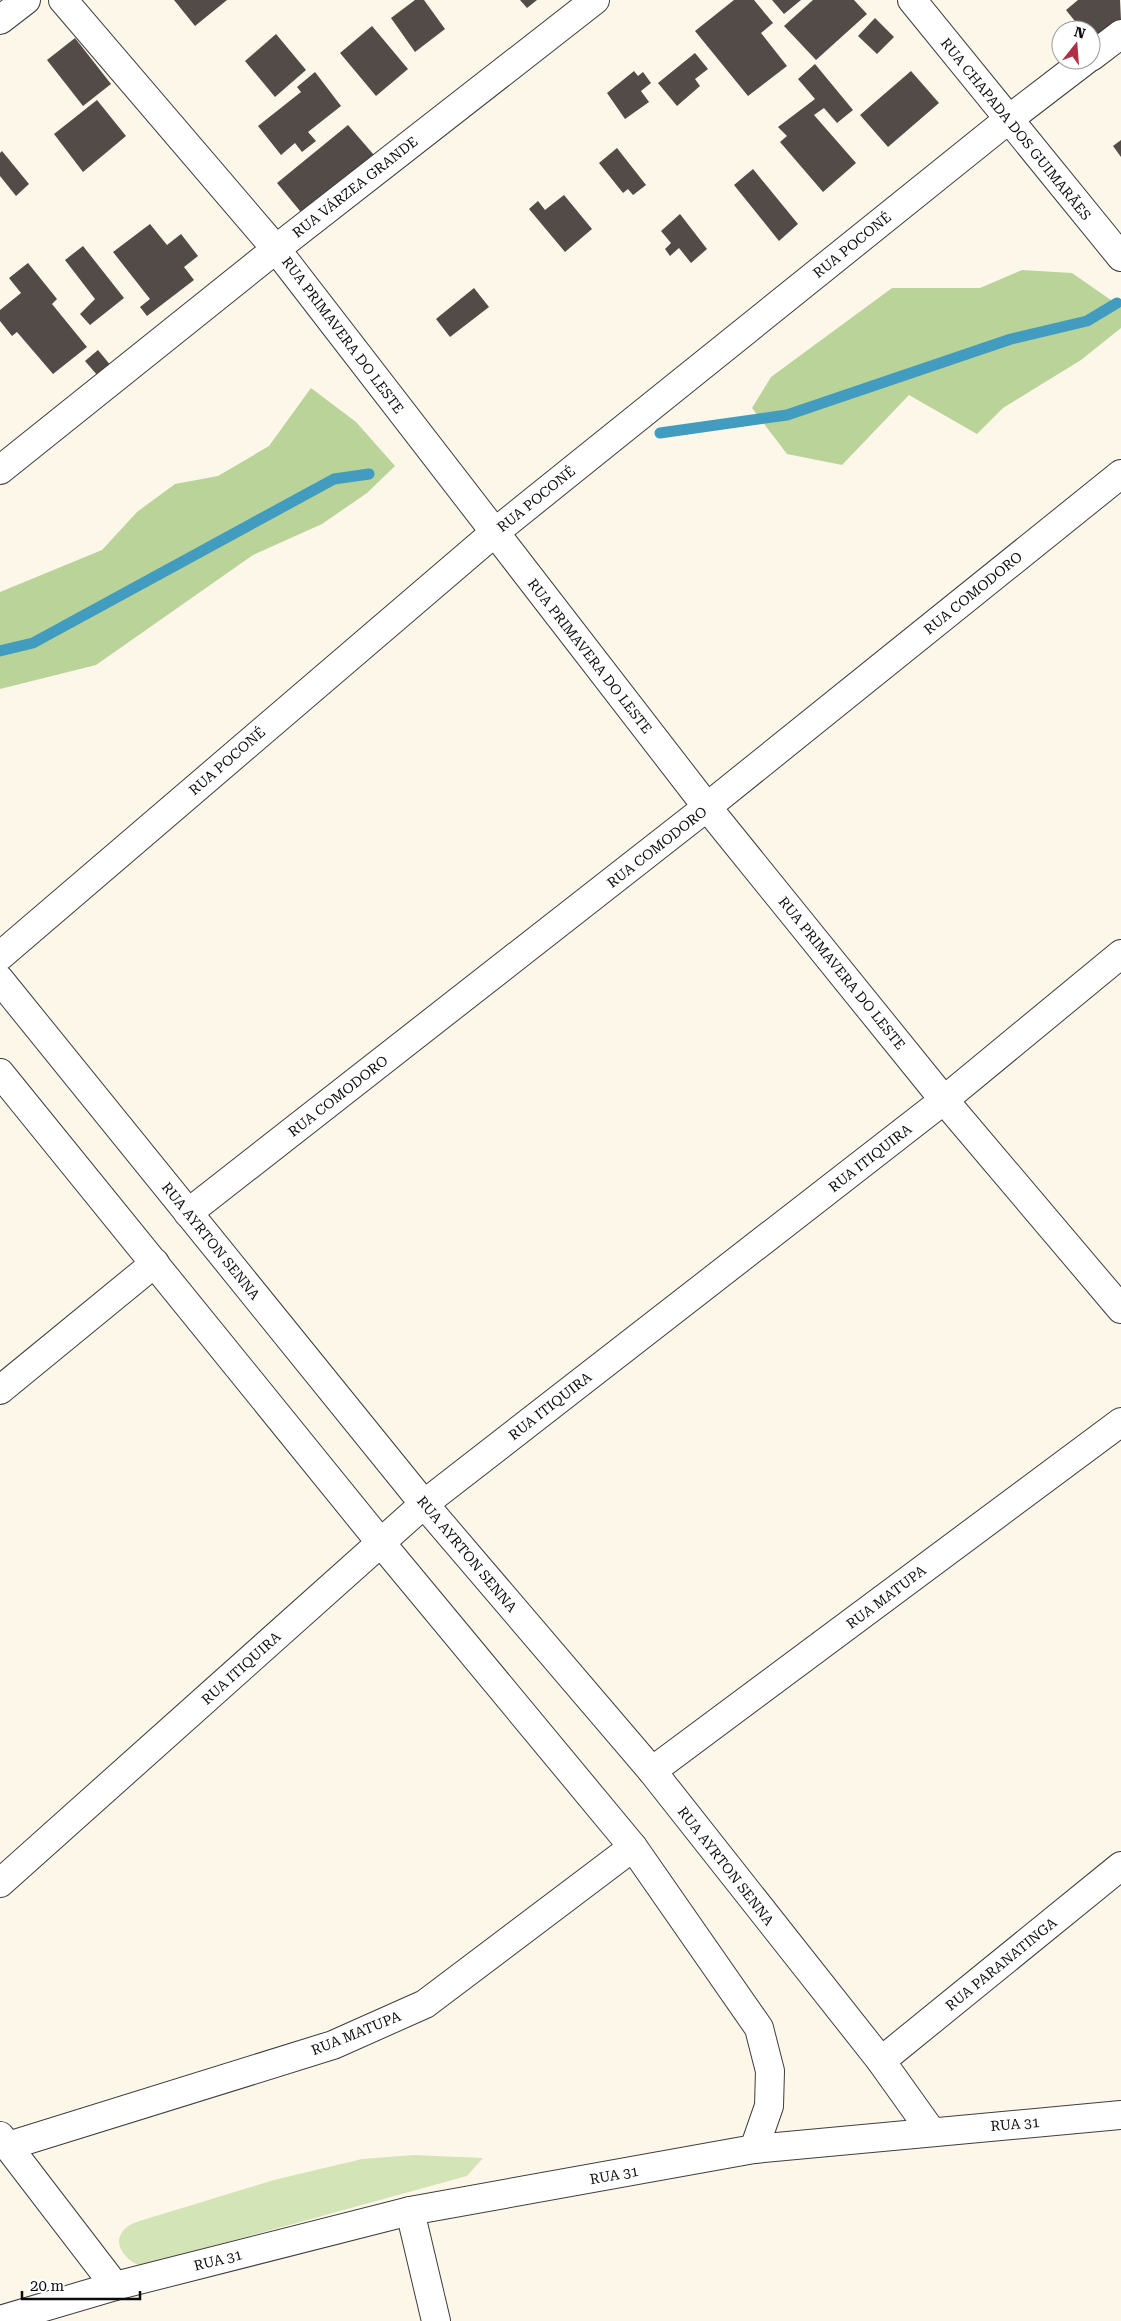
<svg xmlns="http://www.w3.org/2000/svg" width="1121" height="2321" font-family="'Roboto Serif',serif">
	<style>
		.green { fill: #d3e4b7 }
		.forest { fill: #b9d398 }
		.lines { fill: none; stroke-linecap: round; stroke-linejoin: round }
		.stream { stroke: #419cc0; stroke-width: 11 }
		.building { fill: #524b48 }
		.minor-casing { stroke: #3e3e3e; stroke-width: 30 }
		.tertiary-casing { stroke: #3e3e3e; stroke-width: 30 }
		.minor { stroke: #fff; stroke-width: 28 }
		.tertiary { stroke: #fff; stroke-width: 28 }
		.labels { text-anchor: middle; stroke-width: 5; stroke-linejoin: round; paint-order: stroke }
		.street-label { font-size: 14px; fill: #0b0b0b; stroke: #fff }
	</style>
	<rect width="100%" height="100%" fill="#fdf7ea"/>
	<path class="green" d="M 414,2155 L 483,2158 L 467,2176 L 141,2266 C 125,2261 109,2241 127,2227 C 132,2223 140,2221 146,2219 L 274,2180 L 362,2159 Z"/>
	<g class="forest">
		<polygon points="1022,270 1072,273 1121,307 1121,328 1081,360 1003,408 977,434 909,395 842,465 787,454 752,408 771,377 892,288 980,288"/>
		<polygon points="311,388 356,422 395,466 367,493 322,524 253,555 96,665 0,689 0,592 102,550 137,512 175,484 218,476 269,446"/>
	</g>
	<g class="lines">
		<g class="stream">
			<polyline points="660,433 787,415 1011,339 1087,321 1117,303"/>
			<polyline points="0,651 33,643 334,479 369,474"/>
		</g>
	</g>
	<g class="building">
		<polygon points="174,0 227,0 195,26"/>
		<polygon points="415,0 424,0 445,29 415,52 391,18"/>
		<polygon points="520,0 537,0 527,8"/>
		<polygon points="734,0 754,0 773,23 761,33 787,66 748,96 695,31"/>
		<polygon points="772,0 801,0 784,14"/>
		<polygon points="813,0 854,0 867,14 816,60 784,26"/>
		<polygon points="1078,0 1120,0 1121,20 1091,44 1091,30 1082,30 1066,10"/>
		<polygon points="875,18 894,37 877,54 858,36"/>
		<polygon points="372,26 408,69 376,96 340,53"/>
		<polygon points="276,34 306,70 275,97 245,61"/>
		<polygon points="75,38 111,84 83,106 47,60"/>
		<polygon points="695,53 708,69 695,79 700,86 677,106 658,83"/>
		<polygon points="815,64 853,110 837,123 824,108 814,115 856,163 823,192 780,142 787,136 778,127 815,99 798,79"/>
		<polygon points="634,71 638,76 643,72 651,83 641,91 649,102 625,119 607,93"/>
		<polygon points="911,71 939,103 888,147 860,115"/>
		<polygon points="315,72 341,106 308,132 316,141 302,152 295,143 281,155 258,126 301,92 297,87"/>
		<polygon points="97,100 126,136 83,172 54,134"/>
		<polygon points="348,125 380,162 309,222 277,183"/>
		<polygon points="1121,140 1121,157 1113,146"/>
		<polygon points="617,148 646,185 633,195 628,189 623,193 599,163"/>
		<polygon points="2,151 29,184 16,196 0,176 0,153"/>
		<polygon points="753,169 798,224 779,241 734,185"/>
		<polygon points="564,195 592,229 565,252 529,209 538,201 545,210"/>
		<polygon points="680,214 707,249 691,263 679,248 670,256 665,249 671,243 661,231"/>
		<polygon points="150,224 167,245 181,234 198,256 184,267 194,280 147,316 140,307 150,299 113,252"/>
		<polygon points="83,246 124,298 90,325 80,314 95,299 65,260"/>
		<polygon points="28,263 57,299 52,304 87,347 53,374 17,332 12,336 0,321 0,310 21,293 9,278"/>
		<polygon points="474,288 489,307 450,337 436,319"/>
		<polygon points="98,350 116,372 104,383 85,361"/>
	</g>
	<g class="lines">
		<defs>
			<g id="minor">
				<polyline points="63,0 276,249 707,807 944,1100 1121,1309"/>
				<polyline points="912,0 1121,257"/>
				<polyline points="0,20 26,0"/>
				<polyline points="1091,57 1121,34"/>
				<polyline points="0,470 276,249 595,0"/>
				<polyline points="0,956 494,533 1009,119 1086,60"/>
				<polyline points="0,980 424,1504 652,1771 881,2061 931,2131"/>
				<polyline points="0,1073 381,1543 633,1847 759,2028 770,2071 769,2106 754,2149"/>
				<polyline points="188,1213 707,807 1121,474"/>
				<polyline points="0,1390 155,1263"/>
				<polyline points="652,1771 1121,1422"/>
				<polyline points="0,1883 424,1504 944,1100 1121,954"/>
				<polyline points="881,2061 1121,1866"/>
				<polyline points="0,2136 115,2286"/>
				<polyline points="8,2146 333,2045 425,2004 633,1847"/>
				<polyline points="410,2211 436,2321"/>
			</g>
			<polyline id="tertiary" points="0,2320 115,2286 410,2211 754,2149 1121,2115"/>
		</defs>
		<use href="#minor" class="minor-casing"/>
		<use href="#tertiary" class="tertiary-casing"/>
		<use href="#minor" class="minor"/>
		<use href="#tertiary" class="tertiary"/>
	</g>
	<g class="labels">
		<g class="street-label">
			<text transform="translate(1016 129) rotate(51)" y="5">RUA CHAPADA DOS GUIMARÃES</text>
			<text transform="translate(355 187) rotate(-38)" y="5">RUA VÁRZEA GRANDE</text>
			<text transform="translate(852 245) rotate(-39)" y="5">RUA POCONÉ</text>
			<text transform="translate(343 335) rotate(53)" y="5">RUA PRIMAVERA DO LESTE</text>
			<text transform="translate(536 499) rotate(-39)" y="5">RUA POCONÉ</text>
			<text transform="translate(973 593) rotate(-39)" y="5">RUA COMODORO</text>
			<text transform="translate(590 656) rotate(52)" y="5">RUA PRIMAVERA DO LESTE</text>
			<text transform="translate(227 761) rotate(-41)" y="5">RUA POCONÉ</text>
			<text transform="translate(657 847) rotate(-38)" y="5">RUA COMODORO</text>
			<text transform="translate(842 973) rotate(51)" y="5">RUA PRIMAVERA DO LESTE</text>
			<text transform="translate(338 1096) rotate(-38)" y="5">RUA COMODORO</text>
			<text transform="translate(870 1158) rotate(-38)" y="5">RUA ITIQUIRA</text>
			<text transform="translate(211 1241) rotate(51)" y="5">RUA AYRTON SENNA</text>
			<text transform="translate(550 1406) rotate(-38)" y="5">RUA ITIQUIRA</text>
			<text transform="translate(467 1554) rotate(50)" y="5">RUA AYRTON SENNA</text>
			<text transform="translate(886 1597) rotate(-37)" y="5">RUA MATUPA</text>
			<text transform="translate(241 1668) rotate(-42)" y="5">RUA ITIQUIRA</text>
			<text transform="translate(726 1866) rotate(52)" y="5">RUA AYRTON SENNA</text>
			<text transform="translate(1001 1964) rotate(-39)" y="5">RUA PARANATINGA</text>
			<text transform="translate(356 2033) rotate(-22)" y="5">RUA MATUPA</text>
			<text transform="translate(1015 2124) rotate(-5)" y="5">RUA 31</text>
			<text transform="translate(614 2175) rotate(-10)" y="5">RUA 31</text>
			<text transform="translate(218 2260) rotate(-14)" y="5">RUA 31</text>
		</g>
	</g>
	<g transform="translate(1076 45) rotate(17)"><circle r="24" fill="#ffffff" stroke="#9d9d9d"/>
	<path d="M0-4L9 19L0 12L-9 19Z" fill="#ad3044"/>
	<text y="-8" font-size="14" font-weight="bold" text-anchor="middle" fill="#0b0b0b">N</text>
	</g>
	<path d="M22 2291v8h118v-8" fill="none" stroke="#0b0b0b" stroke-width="2.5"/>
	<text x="30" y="2291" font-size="15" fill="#0b0b0b" stroke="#ffffff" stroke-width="4" paint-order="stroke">20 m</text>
</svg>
